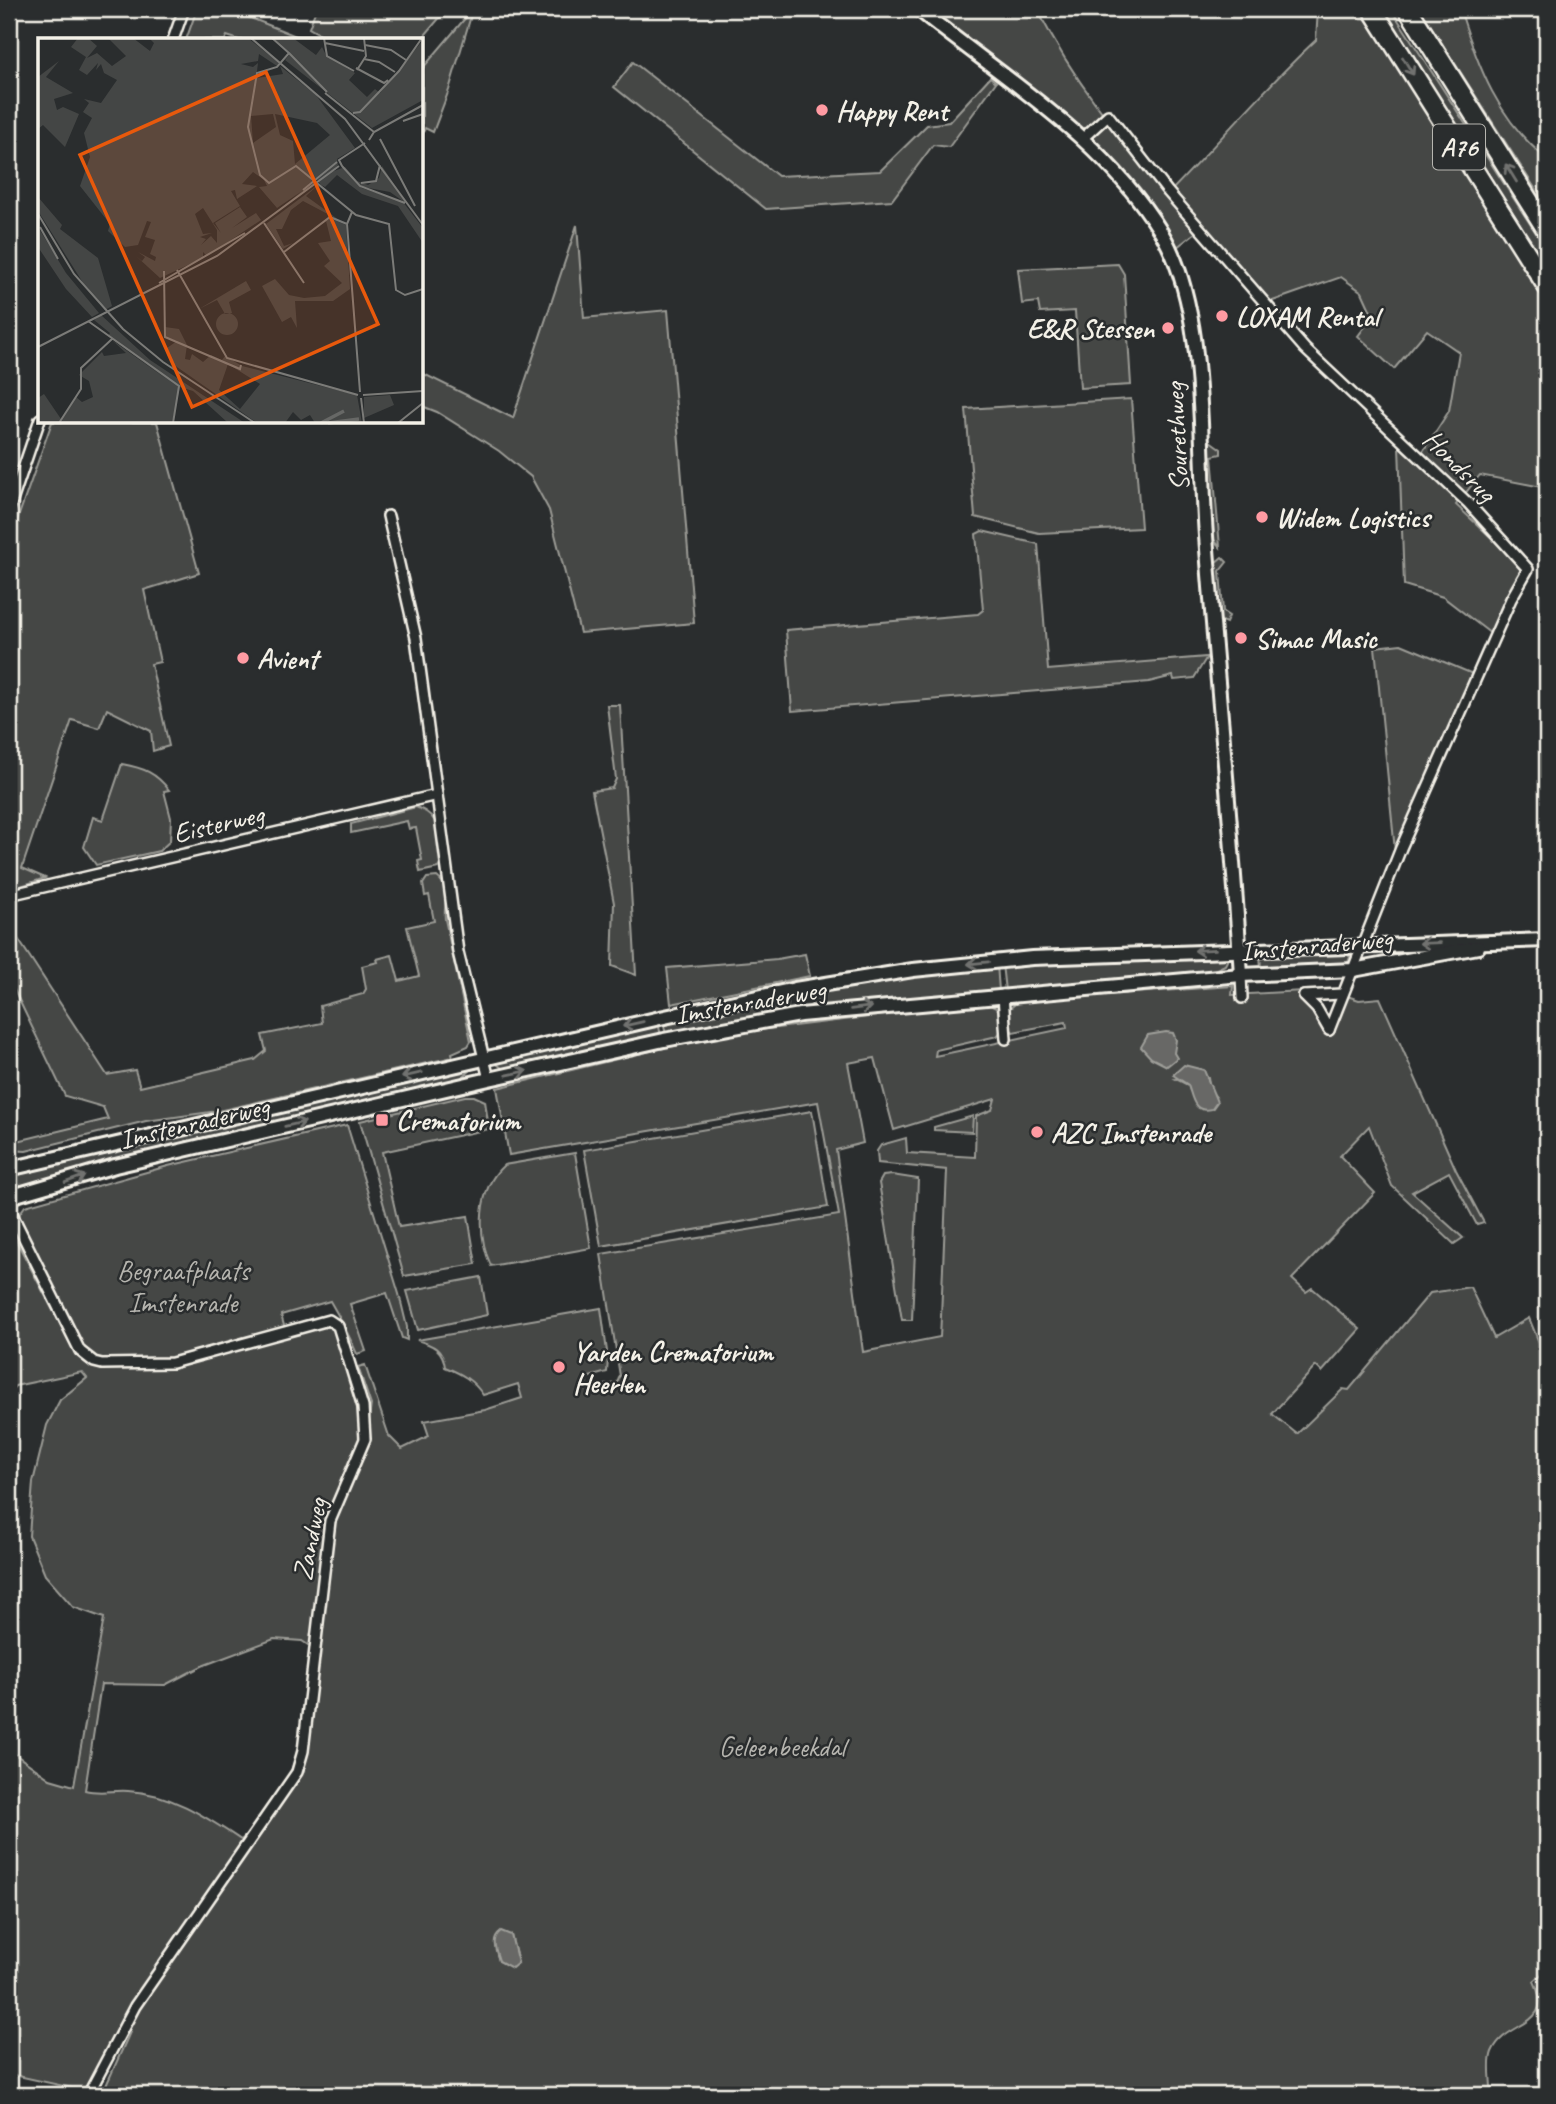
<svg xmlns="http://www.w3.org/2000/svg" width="1556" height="2104" font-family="Caveat,sans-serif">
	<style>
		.green { fill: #444645; stroke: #9c9c96; stroke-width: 2; fill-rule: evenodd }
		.water { fill: #676866; stroke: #9f9f9a; stroke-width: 2 }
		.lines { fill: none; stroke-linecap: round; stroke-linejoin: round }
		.street-casing { stroke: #f4f1e8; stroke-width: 14 }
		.secondary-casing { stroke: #f4f1e8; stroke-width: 18 }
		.highway-casing { stroke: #f4f1e8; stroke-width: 23 }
		.street { stroke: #2a2d2e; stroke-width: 9 }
		.secondary { stroke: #2a2d2e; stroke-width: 12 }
		.highway { stroke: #2a2d2e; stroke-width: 18 }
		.oneway { stroke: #71726f }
		.poi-dot { fill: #ff9aa2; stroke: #2a2d2e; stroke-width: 2.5 }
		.labels { text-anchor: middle; stroke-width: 5; stroke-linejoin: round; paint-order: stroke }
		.shield { fill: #2a2d2e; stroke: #b7b6b0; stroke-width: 2 }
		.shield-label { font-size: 26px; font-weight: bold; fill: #f4f1e8 }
		.poi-label { font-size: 28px; font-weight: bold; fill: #f4f1e8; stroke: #2a2d2e; text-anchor: start }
		.street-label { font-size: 28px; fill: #f4f1e8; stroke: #2a2d2e }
		.park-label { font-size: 28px; fill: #b6b5af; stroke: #2a2d2e }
		.inset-river { fill: none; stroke: #676866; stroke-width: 3.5 }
		.inset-road { fill: none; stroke: #7b7b78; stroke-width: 2 }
		.view { fill: #e8590c; fill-opacity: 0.15; stroke: #e8590c; stroke-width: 3.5 }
		.inset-edge { fill: none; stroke: #f4f1e8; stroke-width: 3.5 }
	</style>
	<rect width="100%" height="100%" fill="#2a2d2e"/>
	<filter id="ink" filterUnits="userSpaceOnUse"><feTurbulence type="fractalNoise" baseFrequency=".0143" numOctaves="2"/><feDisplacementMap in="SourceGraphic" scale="14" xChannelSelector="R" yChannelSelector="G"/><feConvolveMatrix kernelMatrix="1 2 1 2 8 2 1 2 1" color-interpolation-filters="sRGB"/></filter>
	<g filter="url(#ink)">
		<g class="green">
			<polygon points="197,9 228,9 306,40 239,40 227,36 225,40 186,40"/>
			<polygon points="316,9 447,9 421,40 330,40 309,28"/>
			<polygon points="473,9 449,90 433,132 425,128 422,135 422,69"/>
			<path d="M 928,9 L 1037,9 C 1074,82 1116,132 1169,193 C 1219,142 1264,88 1316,40 L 1318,9 L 1360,9 L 1547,295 L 1547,488 L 1480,475 L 1456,505 L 1525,569 L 1495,637 L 1443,597 L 1404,585 L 1399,446 L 1416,462 L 1449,411 L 1459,352 L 1427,330 L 1394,369 L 1358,336 L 1373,316 L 1362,292 L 1341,277 L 1267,303 L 1200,229 L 1172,251 L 1121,176 L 1013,77 Z"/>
			<polygon points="1381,9 1391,9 1547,250 1547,266"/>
			<path d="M 1420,9 L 1460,9 C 1478,67 1498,120 1547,159 L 1547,207 Z"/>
			<polygon points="633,62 778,176 880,171 927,125 949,122 990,77 996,82 949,147 933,145 892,200 766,209 614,87"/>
			<polygon points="577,225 584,318 668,310 694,623 580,633 549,510 531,477 499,451 437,412 422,406 422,373 513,418"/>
			<polygon points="1118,264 1124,274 1131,385 1080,388 1075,311 1040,313 1038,302 1022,304 1018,269"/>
			<polygon points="1131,399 1141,528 1039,533 975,517 966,409"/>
			<polygon points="52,422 157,422 199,573 144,590 160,662 151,664 169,746 153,751 151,731 107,709 99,728 72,720 22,868 45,878 9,890 9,543"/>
			<polygon points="1210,441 1221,449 1221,454 1212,456 1220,547 1213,539 1206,446"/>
			<polygon points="982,531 1038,544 1048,670 1207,657 1194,678 1174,680 1173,676 1149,682 792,711 786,630 978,614 983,610 976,534"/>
			<polygon points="1222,557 1227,562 1220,571 1223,612 1229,616 1226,623 1219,620 1215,563"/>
			<polygon points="1401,644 1473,674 1395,851 1375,647"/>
			<polygon points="607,705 620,705 636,975 612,966 614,903 592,791 612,788 616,779"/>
			<path d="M 122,764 C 144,768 156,773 169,790 L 164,791 L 171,818 L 170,841 L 159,851 L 96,865 L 84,847 L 93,817 L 103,820 Z"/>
			<path d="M 416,807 C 423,810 430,813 434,820 C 441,830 445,859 438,868 L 420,872 L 418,861 L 422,860 L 416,828 L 409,829 L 407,821 L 351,833 L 351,824 Z"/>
			<path d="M 437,877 C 452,888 443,905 445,919 L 471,1041 L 468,1046 L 452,1053 L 453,1057 L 218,1111 L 146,1121 L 26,1151 L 9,1150 L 9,1143 L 108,1119 L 103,1107 L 65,1096 L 9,979 L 9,925 L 107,1075 L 135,1070 L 140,1087 L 255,1060 L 266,1051 L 262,1035 L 322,1023 L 320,1006 L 363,994 L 366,989 L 362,966 L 378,962 L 377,959 L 392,955 L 399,981 L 419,976 L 407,927 L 434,921 L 429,895 L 425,896 L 423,884 L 427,878 Z"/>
			<polygon points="1260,951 1345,951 1350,957 1347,965 1261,971"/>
			<polygon points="805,954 810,976 671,1004 667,968 777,959"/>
			<polygon points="1230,955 1225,965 1210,972 1098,980 1005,991 1002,964"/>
			<polygon points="997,964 999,991 815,1008 808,1000 813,990"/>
			<path d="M 1233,986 L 1232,995 L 1303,991 L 1308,1005 L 1337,1019 L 1341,1004 L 1347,996 L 1359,1000 L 1380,998 L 1456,1170 L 1484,1223 L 1477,1225 L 1449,1172 L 1412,1192 L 1463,1238 L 1454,1244 L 1392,1186 L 1369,1126 L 1340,1156 L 1375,1193 L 1292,1279 L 1306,1292 L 1312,1288 L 1360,1329 L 1322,1372 L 1316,1366 L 1272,1414 L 1297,1434 L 1343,1389 L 1349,1390 L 1430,1293 L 1470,1287 L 1494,1338 L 1529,1318 L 1547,1362 L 1547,1969 L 1534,1981 C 1556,2029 1506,2019 1492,2052 C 1487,2064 1492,2082 1491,2095 L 106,2095 L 109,2091 L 105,2088 L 130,2032 L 127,2030 L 86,2091 L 9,2074 L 9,1750 L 50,1779 L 74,1786 L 104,1618 L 73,1607 L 45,1575 L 29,1536 L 33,1482 L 47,1425 L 60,1400 L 87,1378 L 82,1372 L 15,1386 L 9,1393 L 9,1227 L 77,1356 C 82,1360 88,1366 95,1367 C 146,1378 267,1336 321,1322 L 336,1327 L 344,1338 L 366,1441 L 371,1405 L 358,1367 L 365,1365 L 389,1436 L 402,1449 L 429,1436 L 424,1421 L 485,1410 L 522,1398 L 518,1384 L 483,1395 C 473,1380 462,1374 445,1367 C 443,1349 433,1345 417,1340 L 601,1308 L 608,1359 L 607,1372 L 586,1378 L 587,1388 L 617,1383 L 620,1376 L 601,1254 L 839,1215 L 818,1102 L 509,1155 L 497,1088 L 659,1049 L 751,1031 L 986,1003 L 998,1009 L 1001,1031 L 997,1036 L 936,1050 L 935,1056 L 1067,1028 L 1066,1022 L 1013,1032 L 1010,1028 L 1009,1009 L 1019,1001 ZM 875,1058 L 894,1130 L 995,1099 L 992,1110 L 976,1116 L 975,1157 L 907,1153 L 906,1138 L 881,1145 L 877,1151 L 878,1163 L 947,1170 L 941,1317 L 940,1337 L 863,1352 L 836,1150 L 863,1143 L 848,1063 ZM 1208,1077 L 1210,1090 L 1215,1096 L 1190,1091 L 1188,1085 L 1176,1079 ZM 274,1639 L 302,1641 L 311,1647 C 303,1724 305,1786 241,1840 C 206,1817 171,1793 128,1791 C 113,1790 99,1794 85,1790 L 101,1684 L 165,1685 L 202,1666 ZM 511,1935 L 518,1963 L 499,1961 L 497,1954 Z"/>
			<polygon points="783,997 788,1003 787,1012 666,1036 663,1020"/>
			<polygon points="658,1021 661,1037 506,1071 494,1062"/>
			<polygon points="475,1067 461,1078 311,1113 266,1128 9,1190 9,1177 12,1175 165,1139 209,1125"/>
			<polygon points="465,1096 474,1096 485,1101 489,1129 382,1152 399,1227 468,1216 476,1264 404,1276 360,1121"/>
			<polygon points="812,1111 828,1207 601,1246 584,1150"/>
			<polygon points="973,1116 972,1132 934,1130 934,1127"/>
			<path d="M 347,1125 L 399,1294 L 407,1327 L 407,1340 L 402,1338 L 387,1293 L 350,1304 L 366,1351 L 357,1354 C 349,1335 340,1318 330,1301 L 281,1315 L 285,1329 L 190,1358 L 153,1362 L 96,1360 L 79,1343 L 19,1224 L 20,1213 L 25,1206 L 168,1166 Z"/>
			<path d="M 575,1153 L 591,1248 L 491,1266 C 477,1235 477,1189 504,1165 Z"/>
			<polygon points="892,1175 918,1179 912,1320 902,1320 879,1183 883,1176"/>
			<polygon points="481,1277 487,1315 418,1330 407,1291"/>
		</g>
		<g class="water">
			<polygon points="1166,1032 1173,1033 1176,1040 1174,1053 1177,1058 1167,1066 1151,1058 1141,1047 1148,1035"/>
			<path d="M 1184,1065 L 1204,1070 L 1217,1102 L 1212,1109 C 1193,1113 1193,1099 1188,1085 L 1173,1075 Z"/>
			<path d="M 501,1931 L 511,1935 L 518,1963 L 512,1968 L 499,1961 C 496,1950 490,1939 501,1931 Z"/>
		</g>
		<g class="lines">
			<defs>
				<g id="street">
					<polyline points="173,40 184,9"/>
					<polyline points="1082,139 1108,115 1168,192 1305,349 1468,503 1528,569 1511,599 1401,848 1329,1030"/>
					<polyline points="9,510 40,419"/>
					<polyline points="388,516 416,638 458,952 489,1079"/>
					<polyline points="9,895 437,795"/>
					<polyline points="1241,975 1242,998"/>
					<polyline points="1003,995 1006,1039"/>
					<polyline points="1304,996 1317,1009 1329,1030"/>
					<polyline points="1304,996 1341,994"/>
					<polyline points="9,1208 80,1351 94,1362 102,1364 172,1363 329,1320 338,1326 363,1407 365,1439 330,1521 303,1751 297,1772 135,2006 88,2095"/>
				</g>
				<g id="secondary">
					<path d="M 918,9 C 1003,78 1103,137 1161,232 C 1208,309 1199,446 1206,536 C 1217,682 1232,828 1241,975"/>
					<polyline points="9,1169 660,1018 795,989 913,970 1032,958 1547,940"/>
					<polyline points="9,1197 115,1166 489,1079 664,1040 800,1015 1241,975 1353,970 1478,947"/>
				</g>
				<g id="highway">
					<polyline points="1372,9 1547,286"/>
					<polyline points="1408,9 1547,230"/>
				</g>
			</defs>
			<use href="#street" class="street-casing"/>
			<use href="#secondary" class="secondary-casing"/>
			<use href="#highway" class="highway-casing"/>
			<use href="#street" class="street"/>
			<use href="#secondary" class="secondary"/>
			<use href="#highway" class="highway"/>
		</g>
		<defs><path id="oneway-shaft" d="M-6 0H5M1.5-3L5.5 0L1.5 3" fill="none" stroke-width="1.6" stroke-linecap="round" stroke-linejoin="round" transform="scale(1.75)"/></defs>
		<g class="oneway">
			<use href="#oneway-shaft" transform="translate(1408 66) rotate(58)"/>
			<use href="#oneway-shaft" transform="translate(1511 173) rotate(-122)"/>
			<use href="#oneway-shaft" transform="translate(1430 943) rotate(178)"/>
			<use href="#oneway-shaft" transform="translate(1205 950) rotate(177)"/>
			<use href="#oneway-shaft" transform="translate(978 963) rotate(174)"/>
			<use href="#oneway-shaft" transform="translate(861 1008) rotate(-7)"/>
			<use href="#oneway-shaft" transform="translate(633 1024) rotate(167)"/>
			<use href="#oneway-shaft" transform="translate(517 1073) rotate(-12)"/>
			<use href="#oneway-shaft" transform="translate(412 1075) rotate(167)"/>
			<use href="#oneway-shaft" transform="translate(295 1124) rotate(-13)"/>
			<use href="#oneway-shaft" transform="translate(75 1179) rotate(-20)"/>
		</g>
	</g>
	<g class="poi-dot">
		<circle cx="822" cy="110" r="7"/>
		<circle cx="1222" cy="316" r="7"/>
		<circle cx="1168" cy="328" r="7"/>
		<circle cx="1262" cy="517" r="7"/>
		<circle cx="1241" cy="638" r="7"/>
		<circle cx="243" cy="658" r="7"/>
		<rect x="375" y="1113" width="14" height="14" rx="3.5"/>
		<circle cx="1037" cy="1132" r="7"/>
		<circle cx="559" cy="1367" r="7"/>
	</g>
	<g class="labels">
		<rect class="shield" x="1433" y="124.5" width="52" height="45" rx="5"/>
		<g class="shield-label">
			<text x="1459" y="156">A76</text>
		</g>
		<g class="poi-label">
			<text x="836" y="120">Happy Rent</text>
			<text x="1236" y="326">LOXAM Rental</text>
			<text x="1154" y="338" text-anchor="end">E&amp;R Stessen</text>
			<text x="1276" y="527">Widem Logistics</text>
			<text x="1255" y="648">Simac Masic</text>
			<text x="257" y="668">Avient</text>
			<text x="396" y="1130">Crematorium</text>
			<text x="1051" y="1142">AZC Imstenrade</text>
			<text x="573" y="1361">Yarden Crematorium<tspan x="573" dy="32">Heerlen</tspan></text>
		</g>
		<g class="street-label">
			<text transform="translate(1176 437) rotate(-93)" y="10">Sourethweg</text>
			<text transform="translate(1460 465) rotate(45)" y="10">Hondsrug</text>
			<text transform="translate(218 823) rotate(-13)" y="10">Eisterweg</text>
			<text transform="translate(1316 944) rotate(-5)" y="10">Imstenraderweg</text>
			<text transform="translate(750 1001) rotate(-10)" y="10">Imstenraderweg</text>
			<text transform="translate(194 1122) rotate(-13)" y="10">Imstenraderweg</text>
			<text transform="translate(309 1539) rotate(-79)" y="10">Zandweg</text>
		</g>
		<g class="park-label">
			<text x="183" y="1280">Begraafplaats<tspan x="183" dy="32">Imstenrade</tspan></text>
			<text x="782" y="1756">Geleenbeekdal</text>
		</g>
	</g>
	<g transform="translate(38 38)">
		<rect width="385" height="385" fill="#2a2d2e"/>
		<path d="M 40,0 L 50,0 L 59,8 L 49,20 L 59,15 L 74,28 L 88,18 L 70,0 L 95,0 L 112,13 L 116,5 L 111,0 L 210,0 L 241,25 L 239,28 L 221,16 L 220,23 L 203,26 L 215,29 L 220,25 L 217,49 L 219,40 L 245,36 L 242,28 L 278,57 L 317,110 L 299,121 L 300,127 L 293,134 L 307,129 L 319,143 L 330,147 L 341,140 L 344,128 L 369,166 L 352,154 L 325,149 L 312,138 L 324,150 L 365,164 L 385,190 L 385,205 L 360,168 L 324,156 L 299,137 L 287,149 L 283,147 L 279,142 L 294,129 L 278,141 L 271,138 L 276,146 L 227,183 L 264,153 L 239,170 L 221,149 L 229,148 L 226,142 L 215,134 L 204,146 L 219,148 L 199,161 L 197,152 L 193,153 L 202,168 L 175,185 L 183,195 L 177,185 L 202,169 L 209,179 L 194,190 L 218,175 L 223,182 L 169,218 L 165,214 L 165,220 L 122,240 L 98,218 L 104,223 L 107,219 L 100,214 L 117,223 L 118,219 L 112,216 L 117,202 L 107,199 L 113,184 L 109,183 L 100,207 L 87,209 L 70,193 L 72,186 L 42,148 L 52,119 L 46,95 L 54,80 L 45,74 L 51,65 L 46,61 L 63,65 L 79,42 L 66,35 L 63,26 L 58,32 L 60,25 L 49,37 L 41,32 L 48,19 L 33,9 ZM 235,76 L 238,89 L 215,105 L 213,78 ZM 237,76 L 279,85 L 292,97 L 257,126 L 255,103 L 242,97 ZM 165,170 L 179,192 L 179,205 L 173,198 L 163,207 L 168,201 L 162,199 L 174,195 L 165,196 L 157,176 ZM 235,0 L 255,0 L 278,17 L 284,9 L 288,17 L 317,35 L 311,42 L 329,59 L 337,51 L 342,55 L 346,50 L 385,2 L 385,62 L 334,90 L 247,22 L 251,17 ZM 21,23 L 8,39 L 35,55 L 16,61 L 19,72 L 25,69 L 41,76 L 27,109 L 5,87 L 0,91 L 0,39 ZM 280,147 L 268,158 L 301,182 L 265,163 L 253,172 L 244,191 L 238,191 L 246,208 L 255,205 L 245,211 L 228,186 ZM 0,159 L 24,187 L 22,191 L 60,220 L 74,268 L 67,272 L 47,248 L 0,173 ZM 292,180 L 308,187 L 312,251 L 295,263 L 257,263 L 259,290 L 253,279 L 244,284 L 224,248 L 237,241 L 251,257 L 266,260 L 287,258 L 304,245 L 286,228 L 292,223 L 280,205 L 293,203 L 288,183 ZM 0,189 L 28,235 L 61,275 L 54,279 L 28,251 L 0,209 ZM 208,243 L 213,252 L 191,264 L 194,275 L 187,276 L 179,262 L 161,271 ZM178 286a11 11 0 1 1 22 0a11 11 0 1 1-22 0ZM 63,277 L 112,322 L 207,385 L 189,384 L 155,353 L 142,349 L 134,385 L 0,385 L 0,360 L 6,356 L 23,381 L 38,359 L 44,364 L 55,359 L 51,343 L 41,337 L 64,314 L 66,318 L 88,315 L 74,302 L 130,342 L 70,298 L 72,295 L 56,282 ZM 127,289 L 141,291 L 149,307 L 147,321 L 152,322 L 154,316 L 165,324 L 173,317 L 184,322 L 187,318 L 204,328 L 319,357 L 324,385 L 277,385 L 272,377 L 263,382 L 255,374 L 247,385 L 219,385 L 129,322 L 134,325 L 129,310 L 139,303 L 127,299 ZM 190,326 L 222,346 L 202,371 L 181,352 ZM 352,357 L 356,367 L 326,380 L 326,359 Z" fill="#444645" fill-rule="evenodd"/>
		<path class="inset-river" d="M 283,385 L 306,373M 290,385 L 321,381"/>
		<path class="inset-road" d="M 213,0 L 307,81 L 385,187M 234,0 L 251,15 L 239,29 L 219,35 L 210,89 L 222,137 L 231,145 L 258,128 L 318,177 L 351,186 L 358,252 L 367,257 L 385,251M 286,0 L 289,18 L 316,33M 287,5 L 326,13M 327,7 L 353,12 L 368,22M 251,15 L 289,54M 326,21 L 341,24 L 357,34M 318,30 L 346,45 L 350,42M 319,32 L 328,18 L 326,0M 287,55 L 336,94M 315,75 L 322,74 L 361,33 L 384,0M 365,83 L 385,76M 342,101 L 377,168M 331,102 L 336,94 L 385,67M 304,128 L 301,122 L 327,105M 304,128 L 322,148 L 367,165M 323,145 L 338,143 L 342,127M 265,152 L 299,124M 314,174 L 309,186 L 322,354M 0,176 L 36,236 L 85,291 L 125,324 L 217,385M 226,185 L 266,245M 2,189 L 20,221M 246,214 L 292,179 L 309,186M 139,232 L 189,320 L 320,357M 126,233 L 127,299 L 202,331 L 203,327M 121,245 L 207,195M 50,283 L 141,348 L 135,385M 0,309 L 179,218 L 301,128M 325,357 L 385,353M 323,360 L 326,385M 21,385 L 43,351 L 43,330 L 74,301M 360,385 L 385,365"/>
		<path class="view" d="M 228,34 L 340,286 L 154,369 L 42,117 Z"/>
		<rect width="385" height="385" class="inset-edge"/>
	</g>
	<rect width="1556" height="2104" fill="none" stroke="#2a2d2e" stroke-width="35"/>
	<rect x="18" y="18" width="1521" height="2069" fill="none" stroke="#f4f1e8" stroke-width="2.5" filter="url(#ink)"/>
</svg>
